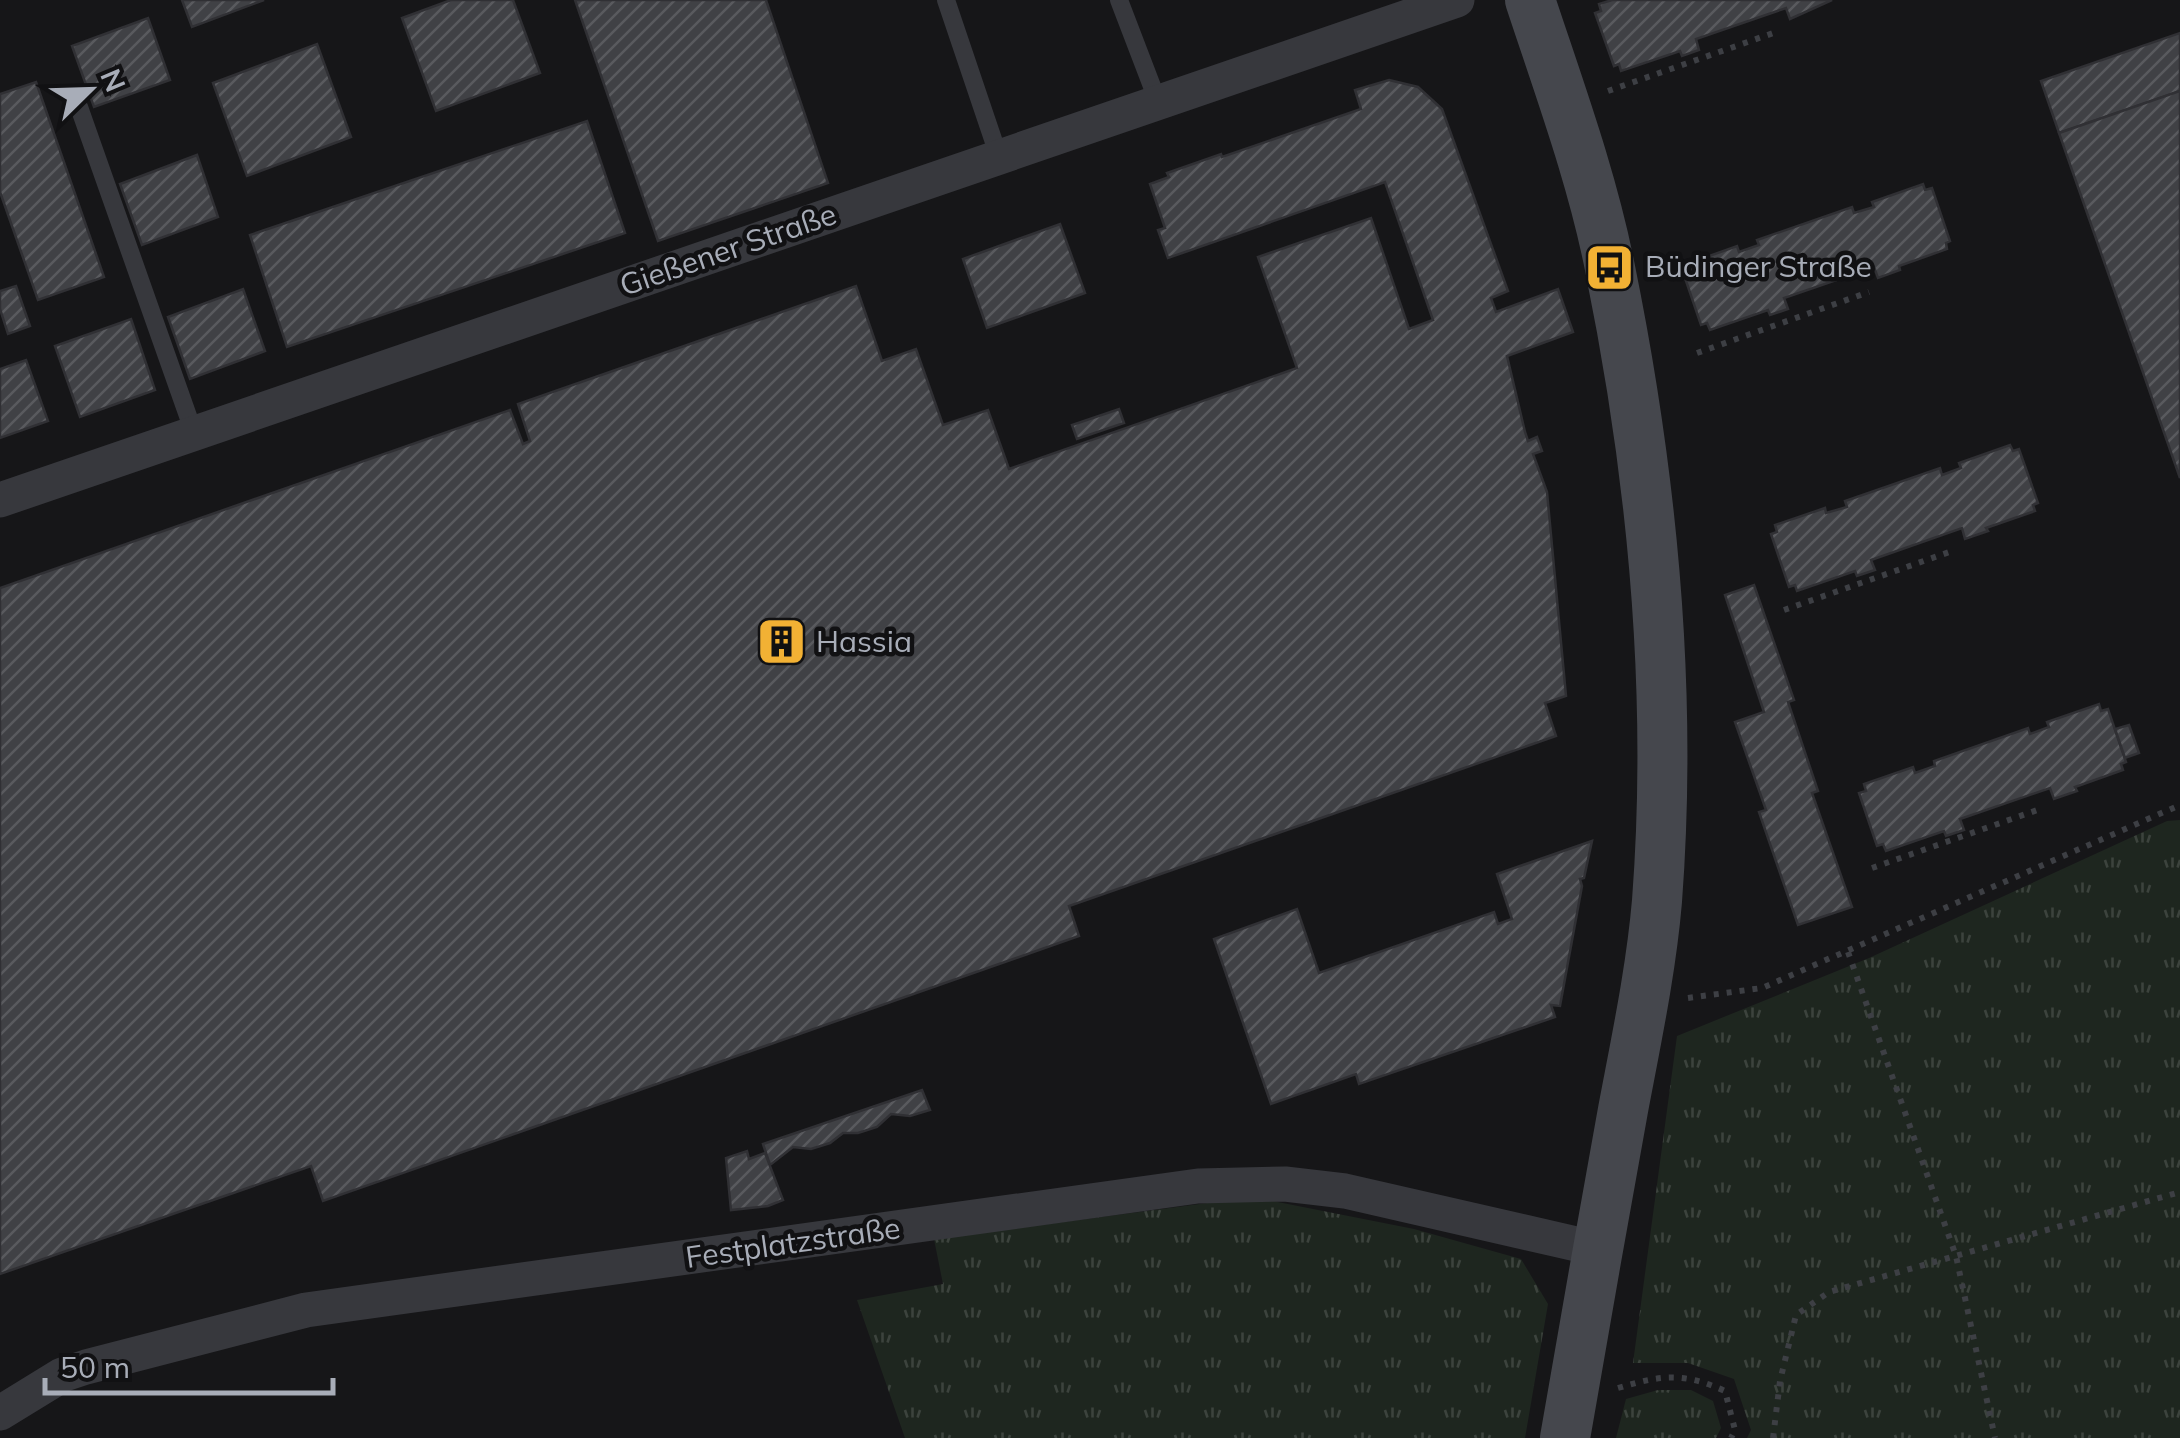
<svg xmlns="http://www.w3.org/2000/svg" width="2180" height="1438" font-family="Mulish,sans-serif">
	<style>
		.grass { fill: url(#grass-tufts) }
		.building { fill: url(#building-hatch); stroke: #303034; stroke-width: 2.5 }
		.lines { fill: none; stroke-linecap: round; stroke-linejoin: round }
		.path { stroke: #3d3f44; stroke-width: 6; stroke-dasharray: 5 8; stroke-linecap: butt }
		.lane { stroke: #37383d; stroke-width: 18 }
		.street { stroke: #37383d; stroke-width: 35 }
		.secondary { stroke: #45474d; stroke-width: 50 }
		.labels { text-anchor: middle; stroke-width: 9; stroke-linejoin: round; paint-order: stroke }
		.street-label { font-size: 30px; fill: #a8adb8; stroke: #111113 }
		.poi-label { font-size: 30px; fill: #a8adb8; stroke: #111113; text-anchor: start }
	</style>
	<defs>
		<pattern id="grass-tufts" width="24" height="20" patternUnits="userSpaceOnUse" patternTransform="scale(2.5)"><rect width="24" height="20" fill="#1e261f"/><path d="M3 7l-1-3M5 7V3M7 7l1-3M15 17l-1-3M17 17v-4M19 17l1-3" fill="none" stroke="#3c433d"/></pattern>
		<pattern id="building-hatch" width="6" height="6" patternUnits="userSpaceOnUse" patternTransform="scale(2.5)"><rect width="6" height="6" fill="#404145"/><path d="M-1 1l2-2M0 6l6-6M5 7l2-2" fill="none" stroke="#595a5e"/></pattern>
	</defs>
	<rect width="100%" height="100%" fill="#161618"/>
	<g class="grass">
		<polygon points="2180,820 2180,1438 1747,1438 1751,1430 1734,1379 1688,1363 1633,1363 1677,1036 1869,958 2167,821"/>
		<polygon points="1253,1197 1414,1229 1521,1259 1548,1304 1525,1438 905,1438 857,1300 943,1284 934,1239"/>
		<polygon points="1658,1390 1691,1390 1713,1401 1721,1428 1716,1438 1616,1438 1626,1399"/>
	</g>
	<g class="building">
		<polygon points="182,0 264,0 192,27"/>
		<polygon points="451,0 513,0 540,73 436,111 402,18"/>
		<polygon points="575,0 766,0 828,183 658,241"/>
		<polygon points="1612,0 1832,0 1790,19 1786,8 1696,39 1699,50 1682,56 1680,51 1621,71 1619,64 1614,66 1595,13 1601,11 1599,4"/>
		<polygon points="148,18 170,80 94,107 72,46"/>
		<polygon points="2180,33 2180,91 2059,133 2041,81"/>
		<polygon points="317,44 351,137 247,176 213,83"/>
		<polygon points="1389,80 1418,87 1442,109 1508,291 1491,298 1496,312 1558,289 1573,332 1507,356 1525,432 1528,441 1537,437 1542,451 1533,454 1547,492 1566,696 1545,703 1556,736 1069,906 1079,936 323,1201 311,1166 0,1274 0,588 510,410 523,444 530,441 518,404 856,286 882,361 916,349 943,425 988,410 1009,469 1297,368 1258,257 1371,218 1409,329 1433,320 1385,182 1168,258 1158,230 1165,228 1150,184 1169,177 1167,173 1221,154 1222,157 1361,109 1355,90"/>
		<polygon points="36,82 104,277 38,300 0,192 0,94"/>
		<polygon points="2180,91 2180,478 2059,133"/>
		<polygon points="587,121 625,233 287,347 250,235"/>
		<polygon points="197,155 218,217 142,245 120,184"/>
		<polygon points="1923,184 1925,190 1932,188 1950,241 1946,243 1947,249 1899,266 1900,270 1878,278 1874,267 1784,298 1788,309 1770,315 1768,310 1710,330 1707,323 1701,325 1683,272 1690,270 1687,264 1737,246 1739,252 1759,245 1757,240 1852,207 1854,213 1874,207 1872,202"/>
		<polygon points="1060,224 1085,293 987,328 963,259"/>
		<polygon points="16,286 30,326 8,334 0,309 0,291"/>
		<polygon points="243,289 265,351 190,379 168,317"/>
		<polygon points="131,319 155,390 80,417 55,346"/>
		<polygon points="26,360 48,421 0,438 0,369"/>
		<polygon points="1119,409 1124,423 1077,439 1072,425"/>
		<polygon points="2010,445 2013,451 2019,449 2038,503 2033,505 2035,511 1986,528 1988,531 1965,539 1962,528 1871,560 1875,570 1857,576 1855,571 1797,591 1795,585 1789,587 1771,534 1777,532 1775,525 1825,508 1826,513 1847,507 1845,501 1940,468 1942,475 1961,468 1959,463"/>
		<polygon points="1754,585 1794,700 1788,702 1818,791 1812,793 1852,907 1798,925 1759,812 1766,810 1735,722 1764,712 1725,595"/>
		<polygon points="2099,704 2101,711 2108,709 2126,762 2121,764 2123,770 2075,787 2077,791 2054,799 2050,788 1960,819 1964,830 1946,836 1944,831 1886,851 1883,844 1877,846 1859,793 1866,791 1864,784 1913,767 1915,773 1935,766 1934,761 2028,728 2030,734 2049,727 2047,722"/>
		<polygon points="2129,725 2139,753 2125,758 2115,729"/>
		<polygon points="1592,841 1584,878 1580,879 1582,886 1560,1006 1551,1005 1555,1017 1359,1084 1356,1074 1271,1104 1214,939 1297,909 1319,973 1494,912 1498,924 1512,919 1497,874"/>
		<polygon points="922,1090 930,1110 910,1116 891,1114 877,1127 858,1133 843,1133 830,1143 811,1149 793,1147 770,1165 763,1144"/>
		<polygon points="747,1151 749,1159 765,1153 783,1200 768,1206 731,1210 726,1158"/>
	</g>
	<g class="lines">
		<g class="path">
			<polyline points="1608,91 1779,31"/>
			<polyline points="1697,353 1869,292"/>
			<polyline points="1784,610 1955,550"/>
			<polyline points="1872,868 2043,808"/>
			<polyline points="1848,952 1956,1256 1995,1438"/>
			<polyline points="1688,998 1762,988 2180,805"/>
			<path d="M 1618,1388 C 1661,1375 1683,1372 1725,1391 L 1735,1430 L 1731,1438"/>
			<polyline points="1773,1438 1780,1381 1796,1315 1829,1292 2180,1192"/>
		</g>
		<g class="lane">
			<polyline points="946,0 999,157"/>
			<polyline points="1119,0 1158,102"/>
			<polyline points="79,107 194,433"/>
		</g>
		<g class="street">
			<polyline points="0,500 1457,0"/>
			<polyline points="0,1413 62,1375 86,1367 306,1310 1198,1186 1285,1184 1345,1191 1598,1249"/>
		</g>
		<path class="secondary" d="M 1530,0 C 1559,88 1592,177 1610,268 C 1652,474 1673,691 1657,901 C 1651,971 1636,1041 1623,1110 C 1603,1219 1584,1329 1565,1438"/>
	</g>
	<defs>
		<symbol id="bus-square" viewBox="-11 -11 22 22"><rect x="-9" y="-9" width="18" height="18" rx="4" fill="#f2b134" stroke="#111113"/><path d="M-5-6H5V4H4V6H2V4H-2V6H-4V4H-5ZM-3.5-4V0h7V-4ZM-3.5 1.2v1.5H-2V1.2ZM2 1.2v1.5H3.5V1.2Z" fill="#111"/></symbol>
		<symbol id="building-square" viewBox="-11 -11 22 22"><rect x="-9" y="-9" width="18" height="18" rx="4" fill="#f2b134" stroke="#111113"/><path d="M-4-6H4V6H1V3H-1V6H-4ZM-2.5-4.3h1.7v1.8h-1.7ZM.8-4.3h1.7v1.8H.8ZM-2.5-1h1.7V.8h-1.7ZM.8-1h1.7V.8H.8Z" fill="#111"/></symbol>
	</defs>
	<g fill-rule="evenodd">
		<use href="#bus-square" x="1582" y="240" width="55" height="55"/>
		<use href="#building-square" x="754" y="614" width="55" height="55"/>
	</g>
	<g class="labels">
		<g class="street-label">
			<text transform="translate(728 250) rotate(-19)" y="10">Gießener Straße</text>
			<text transform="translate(793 1243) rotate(-8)" y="10">Festplatzstraße</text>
		</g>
		<g class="poi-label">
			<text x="1645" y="277">Büdinger Straße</text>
			<text x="816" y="652">Hassia</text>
		</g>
	</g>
	<g transform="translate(90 90) rotate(67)" stroke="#111113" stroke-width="8" paint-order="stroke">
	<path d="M0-8L18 38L0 25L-18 38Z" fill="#a8adb8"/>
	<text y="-15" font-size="28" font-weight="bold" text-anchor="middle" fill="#a8adb8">N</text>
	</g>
	<path d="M45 1378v15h288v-15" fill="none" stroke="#a8adb8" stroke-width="5"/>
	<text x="60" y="1378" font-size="30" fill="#a8adb8" stroke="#111113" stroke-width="8" paint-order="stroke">50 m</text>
</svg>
